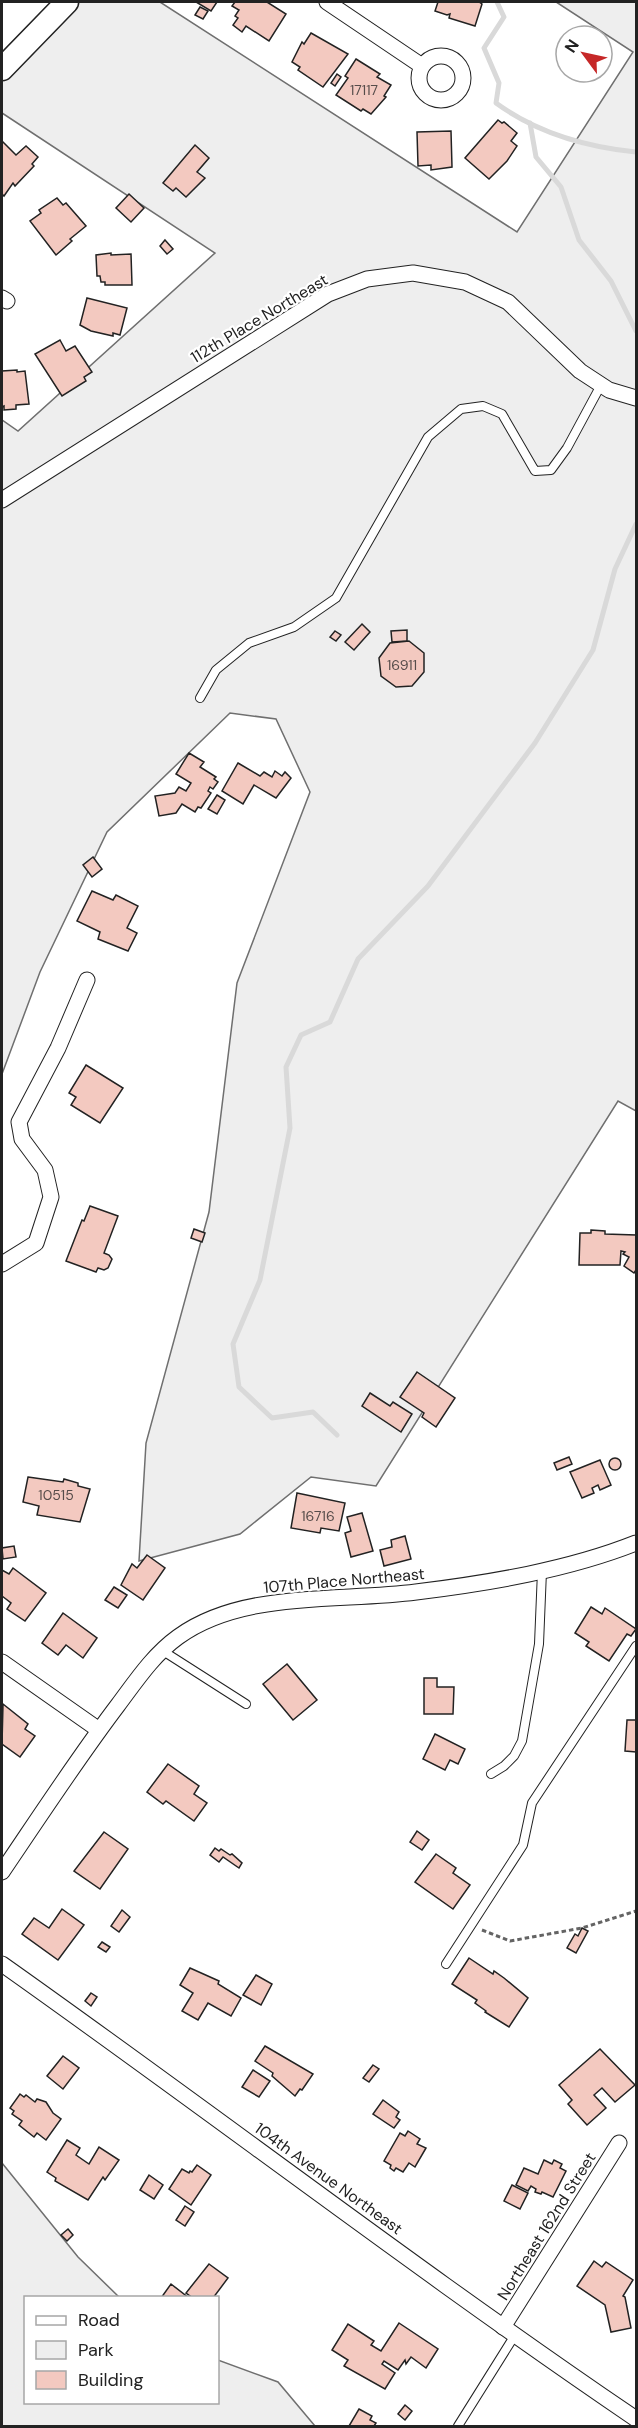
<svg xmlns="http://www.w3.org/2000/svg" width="638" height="2428" font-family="'DM Sans',sans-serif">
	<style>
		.green { fill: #eee; stroke: #6f6f6f; stroke-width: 1.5 }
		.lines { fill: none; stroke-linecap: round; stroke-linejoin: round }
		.stream { stroke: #d9d9d9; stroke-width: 5 }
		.building { fill: #f3c9c0; stroke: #222; stroke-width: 1.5 }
		.service-casing { stroke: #222; stroke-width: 10 }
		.minor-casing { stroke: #222; stroke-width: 17 }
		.secondary-casing { stroke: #222; stroke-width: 25 }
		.path { stroke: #646464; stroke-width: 3; stroke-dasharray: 4.5 3; stroke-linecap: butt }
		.service { stroke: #fff; stroke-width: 8 }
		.minor { stroke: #fff; stroke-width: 15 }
		.secondary { stroke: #fff; stroke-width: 22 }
		.labels { text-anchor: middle; stroke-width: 4.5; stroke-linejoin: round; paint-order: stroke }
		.number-label { font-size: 14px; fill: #564c4a }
		.street-label { font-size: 16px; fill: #222; stroke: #fff }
	</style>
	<rect width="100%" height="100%" fill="#fff"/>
	<g class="green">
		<polygon points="67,2 160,2 517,232 633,52 556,2 636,2 636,1111 618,1101 376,1486 311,1477 240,1534 139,1561 146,1443 209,1212 237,983 310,792 276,719 230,713 107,832 40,972 2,1074 2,420 18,431 215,253 2,113 2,73"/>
		<polygon points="2,2163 78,2257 119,2297 26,2298 26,2402 218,2402 218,2360 278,2382 315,2426 2,2426"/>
	</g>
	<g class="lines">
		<g class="stream">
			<path d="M 497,2 L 504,17 L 484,48 L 499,83 L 496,103 C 537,133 587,147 636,152"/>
			<polyline points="530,123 536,157 561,187 579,240 611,281 636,331"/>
			<polyline points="337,1435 313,1412 272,1418 239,1387 233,1344 260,1280 290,1128 286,1067 301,1035 330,1022 358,959 428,886 535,743 593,650 615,569 636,524"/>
		</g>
	</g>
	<g class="building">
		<polygon points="196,2 217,2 211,11"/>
		<polygon points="235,2 267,2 286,14 269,41 246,26 242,32 233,25 238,18 235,16 239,10 232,6"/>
		<polygon points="438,2 479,2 482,4 475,26 449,18 450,14 447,15 435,11"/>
		<polygon points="200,7 208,11 203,19 195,15"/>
		<polygon points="311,33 348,54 323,87 298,70 300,67 292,62 302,42 304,44"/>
		<polygon points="356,59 380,74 377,77 391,85 384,96 386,97 371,114 363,109 361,111 336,95 348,78 345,76"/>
		<polygon points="337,74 341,77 335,86 331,83"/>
		<polygon points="498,120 502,123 504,122 517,133 511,141 517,146 507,161 489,179 465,158"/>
		<polygon points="451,131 452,167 431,170 431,165 418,166 417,132"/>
		<polygon points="2,141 16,155 26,146 38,157 32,164 34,166 15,186 13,183 4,196 2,194"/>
		<polygon points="195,145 209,158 197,172 205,178 186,197 176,188 173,191 163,183"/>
		<polygon points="129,194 144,208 131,222 116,208"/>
		<polygon points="57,198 63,205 66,203 86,226 70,239 72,241 56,255 30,221 41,213 39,210"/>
		<polygon points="165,240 173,249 167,254 160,246"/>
		<polygon points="111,253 111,255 131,254 132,285 105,285 105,282 101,282 100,276 97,276 96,255"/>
		<polygon points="87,298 127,308 120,335 113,333 113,336 91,331 80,325"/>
		<polygon points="60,340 66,351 75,346 92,372 84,377 86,381 62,396 35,354"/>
		<polygon points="17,370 17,372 25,371 29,404 16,405 16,409 4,410 4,406 2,407 2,371"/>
		<polygon points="362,624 370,632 354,650 345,642"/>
		<polygon points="407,630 407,641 392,642 391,631"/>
		<polygon points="335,631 341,635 336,641 330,637"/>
		<polygon points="409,641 424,653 424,672 412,686 396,687 381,676 379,658 390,643"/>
		<polygon points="189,753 204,762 200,767 216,777 214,779 218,782 213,789 210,787 208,791 211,793 201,808 198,807 195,812 182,804 176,813 159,816 155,796 175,793 179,787 186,791 191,783 176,774"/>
		<polygon points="238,763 260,776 264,772 272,777 275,771 282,776 285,772 291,778 276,798 254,785 243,804 222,791"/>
		<polygon points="217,795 225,800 217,814 208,809"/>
		<polygon points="93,857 102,869 92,877 83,865"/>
		<polygon points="92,891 113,900 116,895 138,906 127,928 137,933 128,951 98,939 100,932 77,921"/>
		<polygon points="86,1065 123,1088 100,1123 71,1105 76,1097 69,1093"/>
		<polygon points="90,1206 118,1216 104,1253 109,1255 112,1259 108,1268 104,1270 98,1268 96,1272 66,1261 82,1220 84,1221"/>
		<polygon points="194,1229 205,1233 202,1242 191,1238"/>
		<polygon points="591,1230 605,1231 605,1234 636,1235 636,1270 634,1273 624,1266 629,1257 623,1254 625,1252 621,1251 620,1265 579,1265 580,1233 591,1233"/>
		<polygon points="417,1372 455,1398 436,1427 422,1417 424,1413 400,1397"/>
		<polygon points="370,1393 390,1406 393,1402 412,1414 401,1432 362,1406"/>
		<polygon points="569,1457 572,1464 557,1470 554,1463"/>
		<circle cx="615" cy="1464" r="6"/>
		<polygon points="600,1460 611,1485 600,1490 598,1485 592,1488 594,1493 582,1498 570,1472"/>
		<polygon points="28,1477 63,1482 64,1479 78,1483 78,1486 90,1489 80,1522 37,1515 39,1506 23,1502"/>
		<polygon points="297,1493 345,1503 339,1531 321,1528 320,1533 291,1528"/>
		<polygon points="362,1513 373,1551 351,1557 345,1533 351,1531 347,1517"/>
		<polygon points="405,1536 411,1559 384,1566 380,1550 392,1547 391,1540"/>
		<polygon points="14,1546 16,1557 3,1559 2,1548"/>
		<polygon points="147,1555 165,1568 143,1600 121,1585 132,1564 137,1568"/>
		<polygon points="13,1568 46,1593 25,1621 7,1609 11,1603 2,1596 2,1570 9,1574"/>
		<polygon points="114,1587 127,1595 118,1608 105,1600"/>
		<polygon points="591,1607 602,1614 605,1608 636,1629 631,1636 627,1634 609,1661 586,1646 589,1642 575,1633"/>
		<polygon points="63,1613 97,1638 83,1658 66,1645 58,1655 42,1643"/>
		<polygon points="287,1664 317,1700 293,1720 263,1684"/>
		<polygon points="424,1678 437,1678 437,1687 454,1687 453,1714 424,1714"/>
		<polygon points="3,1704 28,1724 25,1729 35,1736 20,1757 2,1744"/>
		<polygon points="627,1720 636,1720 636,1752 625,1751"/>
		<polygon points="435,1734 465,1749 458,1764 450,1760 445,1770 423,1759"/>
		<polygon points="168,1764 199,1786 194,1794 207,1803 194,1821 166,1801 163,1804 147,1792"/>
		<polygon points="417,1831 429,1840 422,1850 410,1842"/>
		<polygon points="104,1832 128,1849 100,1889 74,1871"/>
		<polygon points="215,1848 219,1851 221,1849 230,1855 232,1854 242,1863 239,1868 223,1857 219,1862 210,1855"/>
		<polygon points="436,1854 456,1868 453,1873 470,1885 453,1909 415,1882"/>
		<polygon points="62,1909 84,1925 58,1960 22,1934 34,1918 49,1928"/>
		<polygon points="122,1910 130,1917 119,1932 111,1926"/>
		<polygon points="582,1928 588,1931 576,1953 567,1948 575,1934 578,1936"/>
		<polygon points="102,1942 110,1947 106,1952 98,1947"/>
		<polygon points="469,1958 493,1974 494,1971 504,1978 528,1998 509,2027 485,2012 486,2011 475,2003 477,2000 452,1984"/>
		<polygon points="190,1968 219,1981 218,1984 241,1998 231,2016 208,2003 198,2020 182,2011 193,1993 180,1985"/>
		<polygon points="256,1975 272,1984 261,2005 243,1995"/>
		<polygon points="91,1993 97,1997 91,2006 85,2001"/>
		<polygon points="265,2046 313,2074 302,2090 300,2089 295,2096 272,2076 273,2073 255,2061"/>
		<polygon points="600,2049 635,2085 615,2102 602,2088 594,2095 606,2108 587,2125 568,2104 572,2100 559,2085"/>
		<polygon points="63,2056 79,2068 63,2089 47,2076"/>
		<polygon points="373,2065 379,2069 369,2082 363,2078"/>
		<polygon points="253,2070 270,2081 259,2097 242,2087"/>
		<polygon points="20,2094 24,2097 26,2095 35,2102 37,2099 46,2102 53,2113 61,2119 46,2140 37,2133 34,2137 19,2125 22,2121 12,2114 14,2111 10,2108"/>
		<polygon points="383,2100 399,2112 396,2117 400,2120 394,2128 373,2114"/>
		<polygon points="408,2131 420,2139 417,2144 426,2148 415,2167 409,2163 403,2172 396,2168 394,2171 390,2168 391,2165 384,2161 400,2133 405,2136"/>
		<polygon points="67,2140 80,2148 76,2155 89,2164 99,2147 119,2160 105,2180 103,2177 88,2200 55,2181 56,2178 47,2172"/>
		<polygon points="544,2160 552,2164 554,2160 562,2164 560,2168 566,2171 553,2197 542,2192 541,2194 535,2192 536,2189 531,2186 528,2191 516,2185 524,2168 538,2174"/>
		<polygon points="197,2165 211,2175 191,2205 169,2189 182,2169 189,2173 190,2171 192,2172"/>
		<polygon points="149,2175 163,2185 154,2199 140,2190"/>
		<polygon points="512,2185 528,2193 520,2209 504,2201"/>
		<polygon points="185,2206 194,2212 185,2226 176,2220"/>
		<polygon points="68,2229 73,2235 67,2241 61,2235"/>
		<polygon points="594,2261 602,2267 606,2262 633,2280 623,2296 625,2297 631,2328 611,2332 605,2305 577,2286"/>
		<polygon points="209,2264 228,2278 213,2298 193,2298 186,2293"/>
		<polygon points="171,2284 189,2298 161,2298"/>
		<polygon points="399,2323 438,2349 426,2368 411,2357 406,2364 405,2360 398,2370 384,2361 382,2364 395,2373 385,2389 344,2366 348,2360 332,2350 348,2324 374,2341 371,2345 381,2351"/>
		<polygon points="405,2405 412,2411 405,2420 398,2414"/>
		<polygon points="359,2409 372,2416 370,2420 376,2423 374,2426 349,2426"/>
	</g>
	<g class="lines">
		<defs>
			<g id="service">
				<polyline points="200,698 216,670 249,643 294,627 336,598 428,437 461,409 483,406 502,414 535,471 551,470 567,448 601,385"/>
				<polyline points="163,1651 246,1704"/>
				<polyline points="491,1774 504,1766 514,1756 522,1741 539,1644 542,1571"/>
				<polyline points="446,1964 523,1845 532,1803 636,1646"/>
				<polyline points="458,2426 515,2335"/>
			</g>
			<g id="minor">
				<polyline points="327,2 422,66"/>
				<circle cx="441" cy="78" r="22"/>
				<polyline points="2,298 7,301"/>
				<polyline points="2,500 328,294 367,279 413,273 465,282 508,302 580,371 609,390 636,398"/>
				<polyline points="2,1264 36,1243 51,1197 45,1170 22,1139 19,1122 58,1048 87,980"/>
				<polyline points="2,1662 99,1730"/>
				<path d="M 2,1872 C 40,1816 77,1759 118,1705 C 136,1681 153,1655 178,1637 C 242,1590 341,1602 416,1592 C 489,1583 568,1570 636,1543"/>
				<path d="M 2,1964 C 214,2114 421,2273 636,2419"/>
				<polyline points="503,2327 619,2143"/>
			</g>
			<polyline id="secondary" points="2,69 67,2"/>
		</defs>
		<use href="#service" class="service-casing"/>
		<use href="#minor" class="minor-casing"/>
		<use href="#secondary" class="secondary-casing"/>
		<polyline class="path" points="482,1930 510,1941 582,1928 636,1911"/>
		<use href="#service" class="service"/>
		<use href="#minor" class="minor"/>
		<use href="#secondary" class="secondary"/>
	</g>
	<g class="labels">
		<g class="number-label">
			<text x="364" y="95">17117</text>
			<text x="402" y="670">16911</text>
			<text x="56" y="1500">10515</text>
			<text x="318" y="1521">16716</text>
		</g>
		<g class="street-label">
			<text transform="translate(259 318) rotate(-31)" y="6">112th Place Northeast</text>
			<text transform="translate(344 1580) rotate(-5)" y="6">107th Place Northeast</text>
			<text transform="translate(329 2178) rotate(36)" y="6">104th Avenue Northeast</text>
			<text transform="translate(546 2226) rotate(-58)" y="6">Northeast 162nd Street</text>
		</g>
	</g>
	<rect width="638" height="2428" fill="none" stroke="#222222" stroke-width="6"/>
	<rect x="24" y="2296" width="195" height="108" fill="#ffffff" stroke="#a7a7a7" stroke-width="1.5"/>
	<rect x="36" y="2316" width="30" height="9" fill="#ffffff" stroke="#a7a7a7" stroke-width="1.5"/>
	<text x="78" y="2326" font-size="18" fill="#222222">Road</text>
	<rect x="36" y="2341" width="30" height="18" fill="#eeeeee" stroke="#a7a7a7" stroke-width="1.5"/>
	<text x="78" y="2356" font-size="18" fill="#222222">Park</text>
	<rect x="36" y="2371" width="30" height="18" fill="#f3c9c0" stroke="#a7a7a7" stroke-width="1.5"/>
	<text x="78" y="2386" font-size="18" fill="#222222">Building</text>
	<g transform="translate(584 54) rotate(303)"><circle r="28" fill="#ffffff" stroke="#a7a7a7" stroke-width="1.5"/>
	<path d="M0-4.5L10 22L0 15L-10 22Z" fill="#c62828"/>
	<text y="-9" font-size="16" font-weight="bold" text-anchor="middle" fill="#222222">N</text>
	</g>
</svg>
